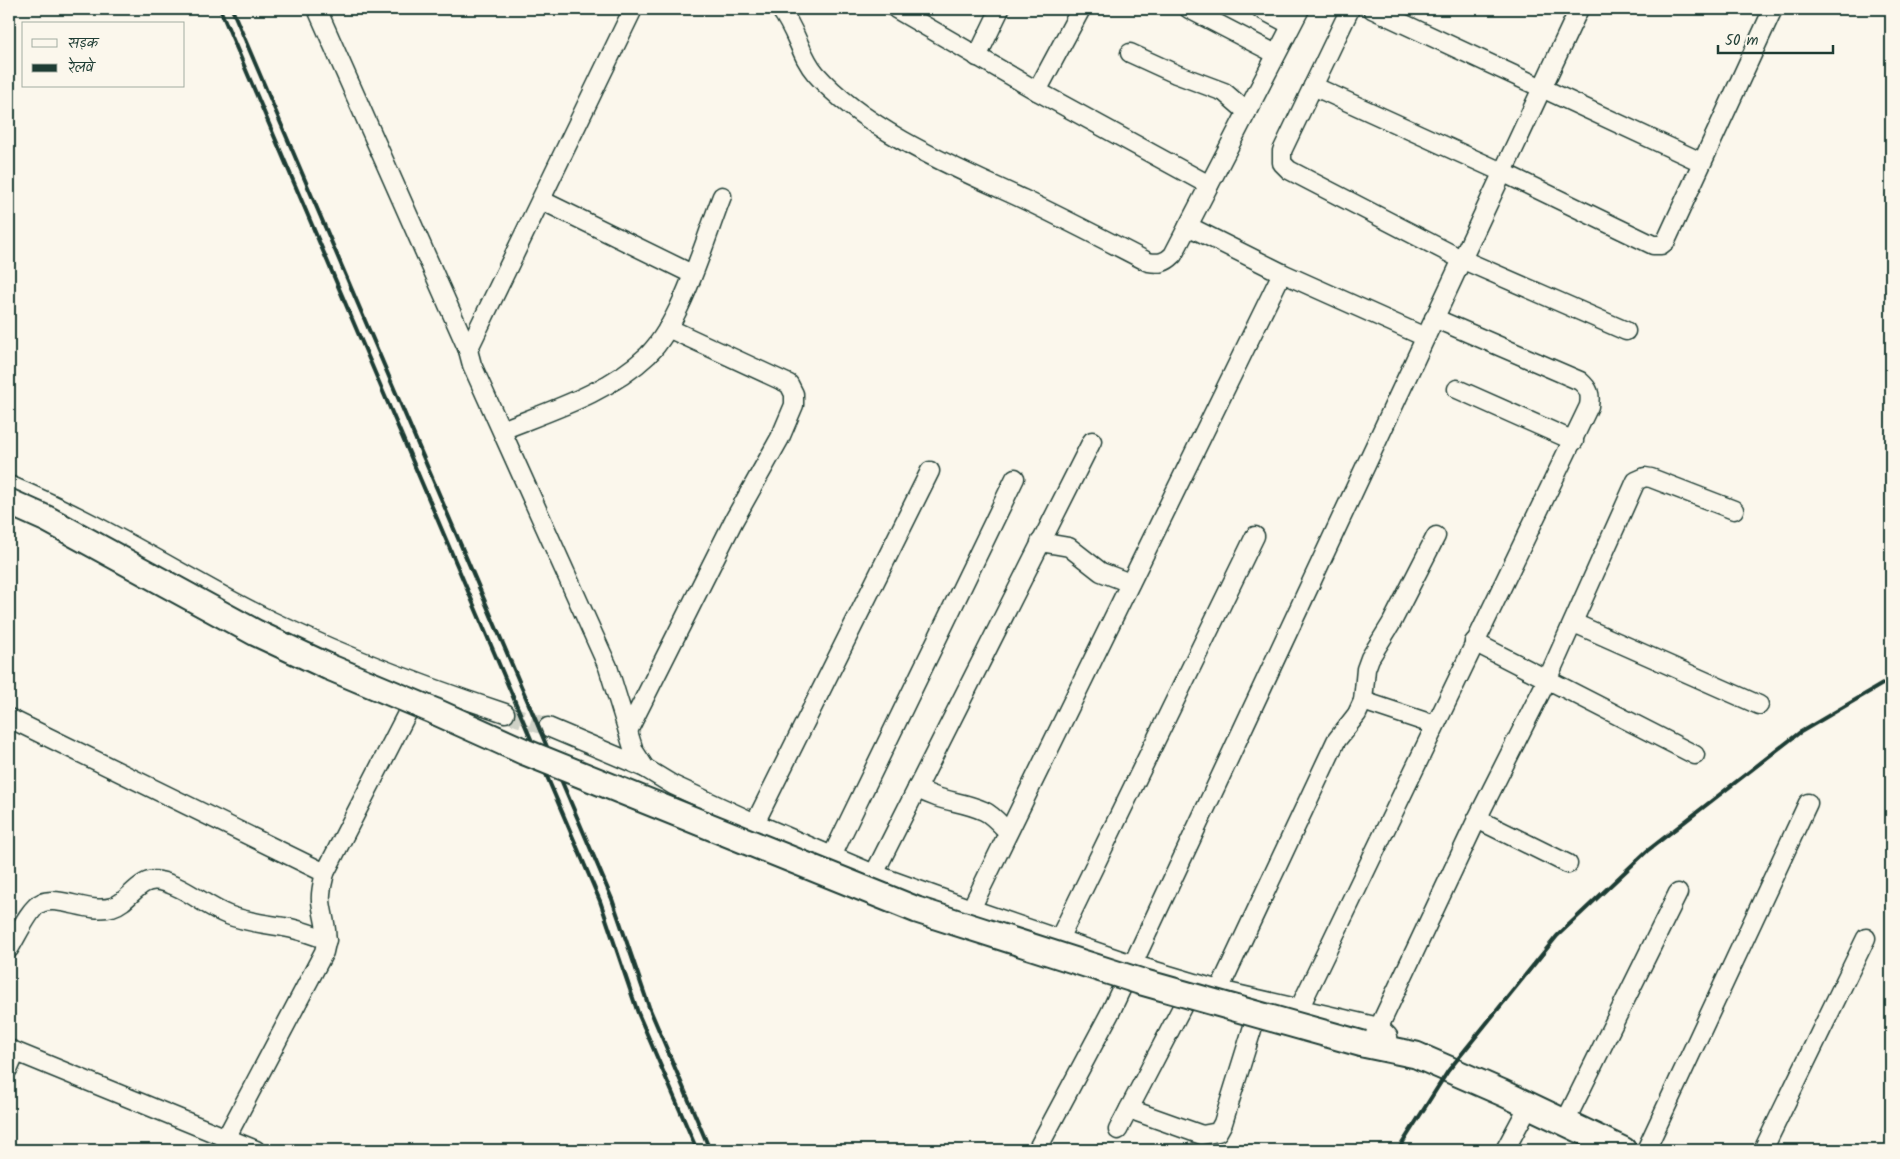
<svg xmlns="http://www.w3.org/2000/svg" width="1900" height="1159" font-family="Kalam,'Playpen Sans Deva',sans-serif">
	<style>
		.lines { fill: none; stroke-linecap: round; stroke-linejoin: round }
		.street-tunnel { stroke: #cfd2c7; stroke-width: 18; stroke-dasharray: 18 9; stroke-linecap: butt }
		.street-casing { stroke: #1f3d34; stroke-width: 21 }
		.secondary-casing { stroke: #1f3d34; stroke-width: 29 }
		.street { stroke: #fbf7ec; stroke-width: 18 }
		.secondary { stroke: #fbf7ec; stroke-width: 25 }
		.rail { stroke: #1f3d34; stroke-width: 4 }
		.secondary-bridge-casing { stroke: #1f3d34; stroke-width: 29; stroke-linecap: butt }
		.secondary-bridge { stroke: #fbf7ec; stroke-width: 25 }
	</style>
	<rect width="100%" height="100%" fill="#fbf7ec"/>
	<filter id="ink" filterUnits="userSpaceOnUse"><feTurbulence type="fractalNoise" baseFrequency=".02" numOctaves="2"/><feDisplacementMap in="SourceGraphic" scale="10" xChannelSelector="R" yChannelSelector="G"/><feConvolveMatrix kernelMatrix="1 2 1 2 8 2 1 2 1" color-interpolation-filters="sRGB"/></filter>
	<g filter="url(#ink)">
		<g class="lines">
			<polyline class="street-tunnel" points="505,713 548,727"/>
			<defs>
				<g id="street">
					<polyline points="317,9 468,350 472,365 608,667 634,751 645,768 673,785 755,823 874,874 971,909 1132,964 1219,990 1379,1027 1388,1036 1389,1049"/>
					<path d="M 780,9 C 797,30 800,56 816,74 C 866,131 956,168 1023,199 C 1065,219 1107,241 1148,262 C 1159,264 1165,263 1173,255 L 1300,9"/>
					<polyline points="896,9 1037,91 1209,185"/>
					<polyline points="1189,9 1276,54"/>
					<polyline points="1261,9 1291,25"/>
					<polyline points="1350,9 1282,151 1282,163 1289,170 1461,259 1626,331"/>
					<polyline points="1372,9 1701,162"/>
					<polyline points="1130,53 1176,74 1224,92 1247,112"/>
					<polyline points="977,57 1000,9"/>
					<polyline points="1313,86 1502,172 1653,245 1661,245 1666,241 1773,9"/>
					<polyline points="1037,91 1081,9"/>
					<polyline points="541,200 692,274"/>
					<polyline points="1188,226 1282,273 1425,337"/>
					<polyline points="468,350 633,9"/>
					<polyline points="1457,389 1574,441"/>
					<path d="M 502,430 C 552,410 608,393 648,355 C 682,321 704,242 722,196"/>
					<path d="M 9,485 C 89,518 162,563 238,604 C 323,649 414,683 505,713"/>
					<polyline points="1040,542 1069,547 1101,572 1130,583"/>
					<polyline points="1574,623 1759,705"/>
					<polyline points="1474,642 1695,755"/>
					<polyline points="1363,701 1435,725"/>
					<polyline points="9,718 325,873"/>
					<polyline points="548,727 645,768"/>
					<polyline points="628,731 734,520 780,438 794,405 794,394 789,384 668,328"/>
					<path d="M 917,788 C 942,803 960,800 984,811 C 993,815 1001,825 1008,832"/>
					<polyline points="1477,819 1568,864"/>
					<polyline points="755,823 930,471"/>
					<polyline points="832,856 1015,478"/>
					<polyline points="874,874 1092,441"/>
					<polyline points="971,909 1282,273"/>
					<polyline points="1059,939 1255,536"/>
					<path d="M 9,949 C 16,938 30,907 41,903 C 60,895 89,914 112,907 C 130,902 139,876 160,881 C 184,886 205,906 228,915 C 246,922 265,924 284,927 C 299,929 313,935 327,940"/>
					<polyline points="1219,990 1336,741 1357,714 1363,701 1366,669 1370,658 1391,624 1436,536"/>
					<path d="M 1299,1009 L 1589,406 C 1591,394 1589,389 1580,381 L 1434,318"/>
					<polyline points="1379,1027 1477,819 1547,680 1636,481 1645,477 1651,478 1734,510"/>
					<polyline points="9,1049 256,1150"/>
					<polyline points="9,1068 16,1052"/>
					<polyline points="1129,1109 1202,1135 1218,1132 1223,1123 1260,1004"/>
					<polyline points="1564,1124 1678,893"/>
					<polyline points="1118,1130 1193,986"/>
					<path d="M 226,1138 L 324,952 C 330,932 323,920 321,901 C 320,891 323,882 325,873 L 418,692"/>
					<polyline points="1037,1150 1110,1013 1579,9"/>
					<polyline points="1505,1150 1528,1107"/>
					<polyline points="1646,1150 1808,803"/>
					<polyline points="1763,1150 1866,938"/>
				</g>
				<polyline id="secondary" points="1363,1044 1416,1055 1503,1093 1623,1150"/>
			</defs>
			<use href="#street" class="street-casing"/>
			<use href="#secondary" class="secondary-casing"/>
			<use href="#street" class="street"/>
			<use href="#secondary" class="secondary"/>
			<g class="rail">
				<polyline points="220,9 600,901 638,1013 697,1150"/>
				<polyline points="232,9 612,899 649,1007 710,1150"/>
				<polyline points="1398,1150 1448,1071 1557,936 1647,851 1799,733 1891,679"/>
			</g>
			<defs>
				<polyline id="secondary-bridge" points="9,502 47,519 256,633 329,667 434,711 525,752 917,910 1142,982 1363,1044"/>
			</defs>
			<use href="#secondary-bridge" class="secondary-bridge-casing"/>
			<use href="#secondary-bridge" class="secondary-bridge"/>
		</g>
	</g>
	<rect width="1900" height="1159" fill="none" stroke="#fbf7ec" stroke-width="30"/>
	<rect x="15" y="15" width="1870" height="1129" fill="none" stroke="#1f3d34" stroke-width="2" filter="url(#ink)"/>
	<rect x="22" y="22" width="162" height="65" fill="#fbf7ec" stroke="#a3ada2"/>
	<rect x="32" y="39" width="25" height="8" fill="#fbf7ec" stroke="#a3ada2"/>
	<text x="68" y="48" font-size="15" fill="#1f3d34">सड़क</text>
	<rect x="32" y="64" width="25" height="8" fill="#1f3d34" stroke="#a3ada2"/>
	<text x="68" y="72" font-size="15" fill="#1f3d34">रेलवे</text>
	<path d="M1718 45v8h115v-8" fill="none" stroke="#1f3d34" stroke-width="2.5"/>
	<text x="1725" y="45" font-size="15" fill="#1f3d34" stroke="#fbf7ec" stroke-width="4" paint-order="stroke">50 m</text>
</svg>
